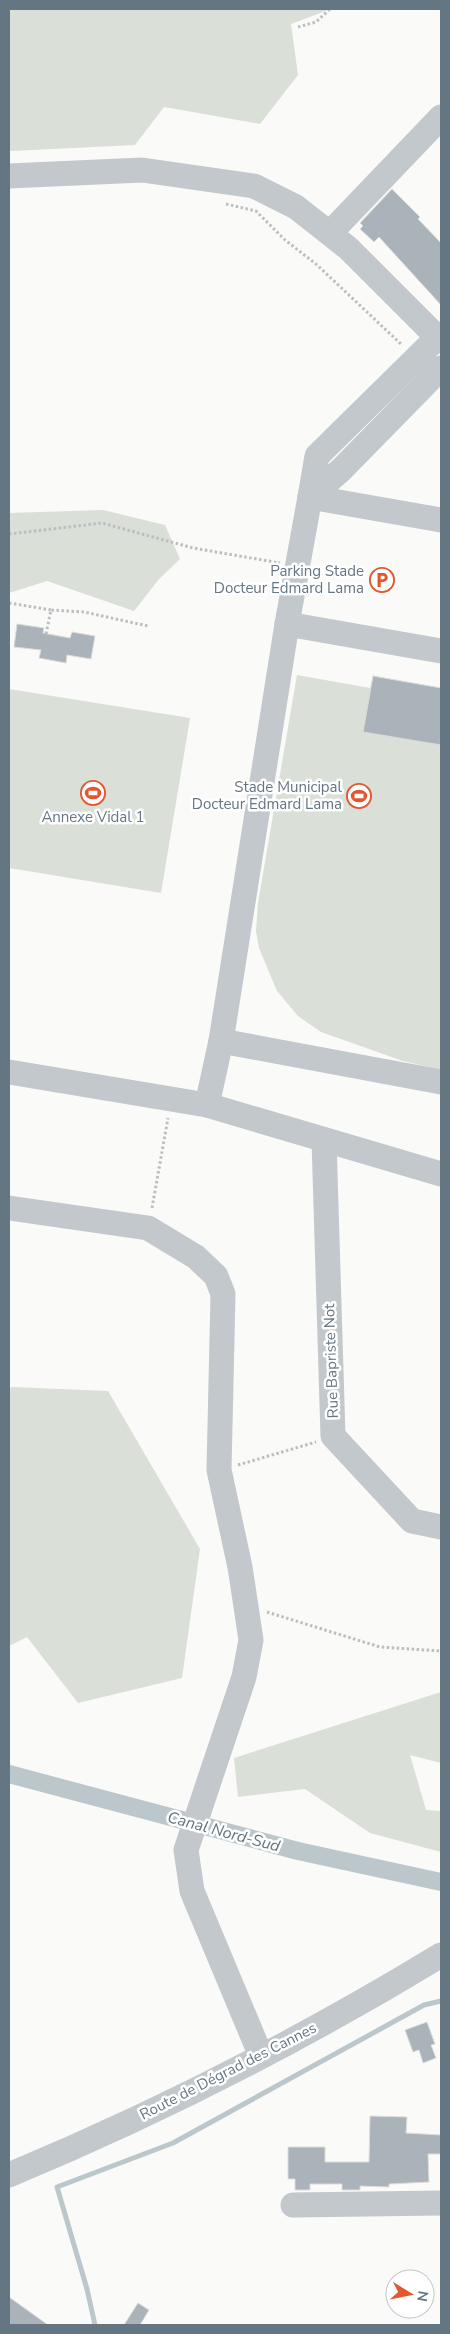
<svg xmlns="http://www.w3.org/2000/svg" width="450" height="2334" font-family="'Nunito Sans',sans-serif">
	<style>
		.green { fill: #dadfd7 }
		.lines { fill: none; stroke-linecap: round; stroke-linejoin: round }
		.stream { stroke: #bbc7cb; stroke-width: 5 }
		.canal { stroke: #bbc7cb; stroke-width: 18 }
		.building { fill: #aab3b9; stroke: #dcdcda }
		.path { stroke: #bbbfc2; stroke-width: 3; stroke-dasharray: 2.5 2.5; stroke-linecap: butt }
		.minor { stroke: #c3c8cc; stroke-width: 25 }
		.labels { text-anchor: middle; stroke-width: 5; stroke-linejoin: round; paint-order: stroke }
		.poi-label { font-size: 15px; fill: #657683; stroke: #fff; text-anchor: end }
		.street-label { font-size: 15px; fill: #657683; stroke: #fff }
		.water-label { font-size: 16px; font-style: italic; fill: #60757c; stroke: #fff }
	</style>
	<rect width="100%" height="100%" fill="#fafaf8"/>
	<g class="green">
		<polygon points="9,9 331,9 291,24 298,75 260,124 164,107 135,145 11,151 9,150"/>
		<polygon points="103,510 165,525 180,559 159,579 134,611 47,581 9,593 9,513"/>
		<polygon points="297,675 370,688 373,676 441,688 441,1070 403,1061 321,1032 298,1016 277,991 259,948 256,931 258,903"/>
		<polygon points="9,689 190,718 161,893 9,868"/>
		<polygon points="12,1387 108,1391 200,1549 182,1678 78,1703 27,1637 9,1646 9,1389"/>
		<polygon points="441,1692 441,1763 410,1755 426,1810 441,1811 441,1852 370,1833 305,1789 238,1797 234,1758"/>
	</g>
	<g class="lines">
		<polyline class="stream" points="95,2325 87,2289 57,2187 173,2143 424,2005 441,2001"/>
		<polyline class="canal" points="9,1774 298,1851 441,1882"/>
	</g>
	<g class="building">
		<polygon points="392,189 420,217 418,219 441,243 441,305 379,237 374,242 360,229 363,226 360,223"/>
		<polygon points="17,624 44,628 43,633 70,638 72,632 95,636 91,659 67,655 66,663 39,658 41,650 14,647"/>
		<polygon points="373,676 441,688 441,745 363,732"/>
		<polygon points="427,2022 435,2044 431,2045 436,2058 423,2063 419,2050 413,2052 405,2030"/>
		<polygon points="370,2116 407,2117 406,2133 441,2135 441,2154 428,2154 429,2182 389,2184 389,2187 360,2186 360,2190 342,2190 342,2184 310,2184 310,2190 295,2190 295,2179 288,2179 288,2147 325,2147 325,2162 369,2162"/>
		<polygon points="9,2297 48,2325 9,2325"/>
		<polygon points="138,2303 149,2310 140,2325 124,2325"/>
	</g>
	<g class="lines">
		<g class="path">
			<polyline points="298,27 316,22 330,9"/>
			<polyline points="226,204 256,211 285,240 316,264 402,345"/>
			<polyline points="9,534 102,523 193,548 280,563"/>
			<polyline points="9,603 51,610"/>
			<polyline points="46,634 51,610 84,612 148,626"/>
			<polyline points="152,1208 168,1118"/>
			<polyline points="238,1465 316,1442"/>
			<polyline points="267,1612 380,1647 441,1651"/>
		</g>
		<g class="minor">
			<polyline points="9,176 142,170 254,186 296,207 348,248 441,341"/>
			<polyline points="330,233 441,117"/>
			<polyline points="310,497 317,456 441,334"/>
			<polyline points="310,497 341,470 441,368"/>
			<polyline points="441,520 310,497 287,624 441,651"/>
			<polyline points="221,1041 441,1082"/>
			<polyline points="9,1072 207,1105 441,1174"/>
			<polyline points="207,1105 221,1041 287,624"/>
			<polyline points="324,1140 333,1436 412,1521 441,1527"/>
			<polyline points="9,1208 148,1228 196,1257 216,1276 223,1294 219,1470 240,1567 251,1640 244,1677 186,1850 192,1891 261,2056"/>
			<path d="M 9,2175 C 158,2113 303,2039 441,1955"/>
			<polyline points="293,2205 441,2203"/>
		</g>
	</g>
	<defs>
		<symbol id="parking-ring" viewBox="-11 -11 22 22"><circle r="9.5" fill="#fff" stroke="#e4572e" stroke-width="1.5"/><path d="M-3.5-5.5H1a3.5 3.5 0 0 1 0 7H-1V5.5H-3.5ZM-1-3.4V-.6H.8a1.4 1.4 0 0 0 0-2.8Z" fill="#e4572e"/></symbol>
		<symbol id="stadium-ring" viewBox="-11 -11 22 22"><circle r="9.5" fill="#fff" stroke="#e4572e" stroke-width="1.5"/><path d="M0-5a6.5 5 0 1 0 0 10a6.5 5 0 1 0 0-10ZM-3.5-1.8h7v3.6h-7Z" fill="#e4572e"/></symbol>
	</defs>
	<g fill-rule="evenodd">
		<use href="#parking-ring" x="368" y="566" width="28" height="28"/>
		<use href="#stadium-ring" x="79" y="779" width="28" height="28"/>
		<use href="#stadium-ring" x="345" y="782" width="28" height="28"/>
	</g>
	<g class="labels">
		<g class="poi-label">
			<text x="364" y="576">Parking Stade<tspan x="364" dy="17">Docteur Edmard Lama</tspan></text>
			<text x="342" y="792">Stade Municipal<tspan x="342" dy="17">Docteur Edmard Lama</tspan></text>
			<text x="93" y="822" text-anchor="middle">Annexe Vidal 1</text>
		</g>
		<g class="street-label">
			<text transform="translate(331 1361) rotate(-92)" y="5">Rue Bapriste Not</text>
			<text transform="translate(228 2071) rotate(-27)" y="5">Route de Dégrad des Cannes</text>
		</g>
		<g class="water-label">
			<text transform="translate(224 1831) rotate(15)" y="6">Canal Nord-Sud</text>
		</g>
	</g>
	<rect width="450" height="2334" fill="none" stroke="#657683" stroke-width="20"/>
	<g transform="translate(410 2294) rotate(100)"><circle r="24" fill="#ffffff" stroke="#c1c8cd"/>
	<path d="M0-4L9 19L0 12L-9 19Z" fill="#e4572e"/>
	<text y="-8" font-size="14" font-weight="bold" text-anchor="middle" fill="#657683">N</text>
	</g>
</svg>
